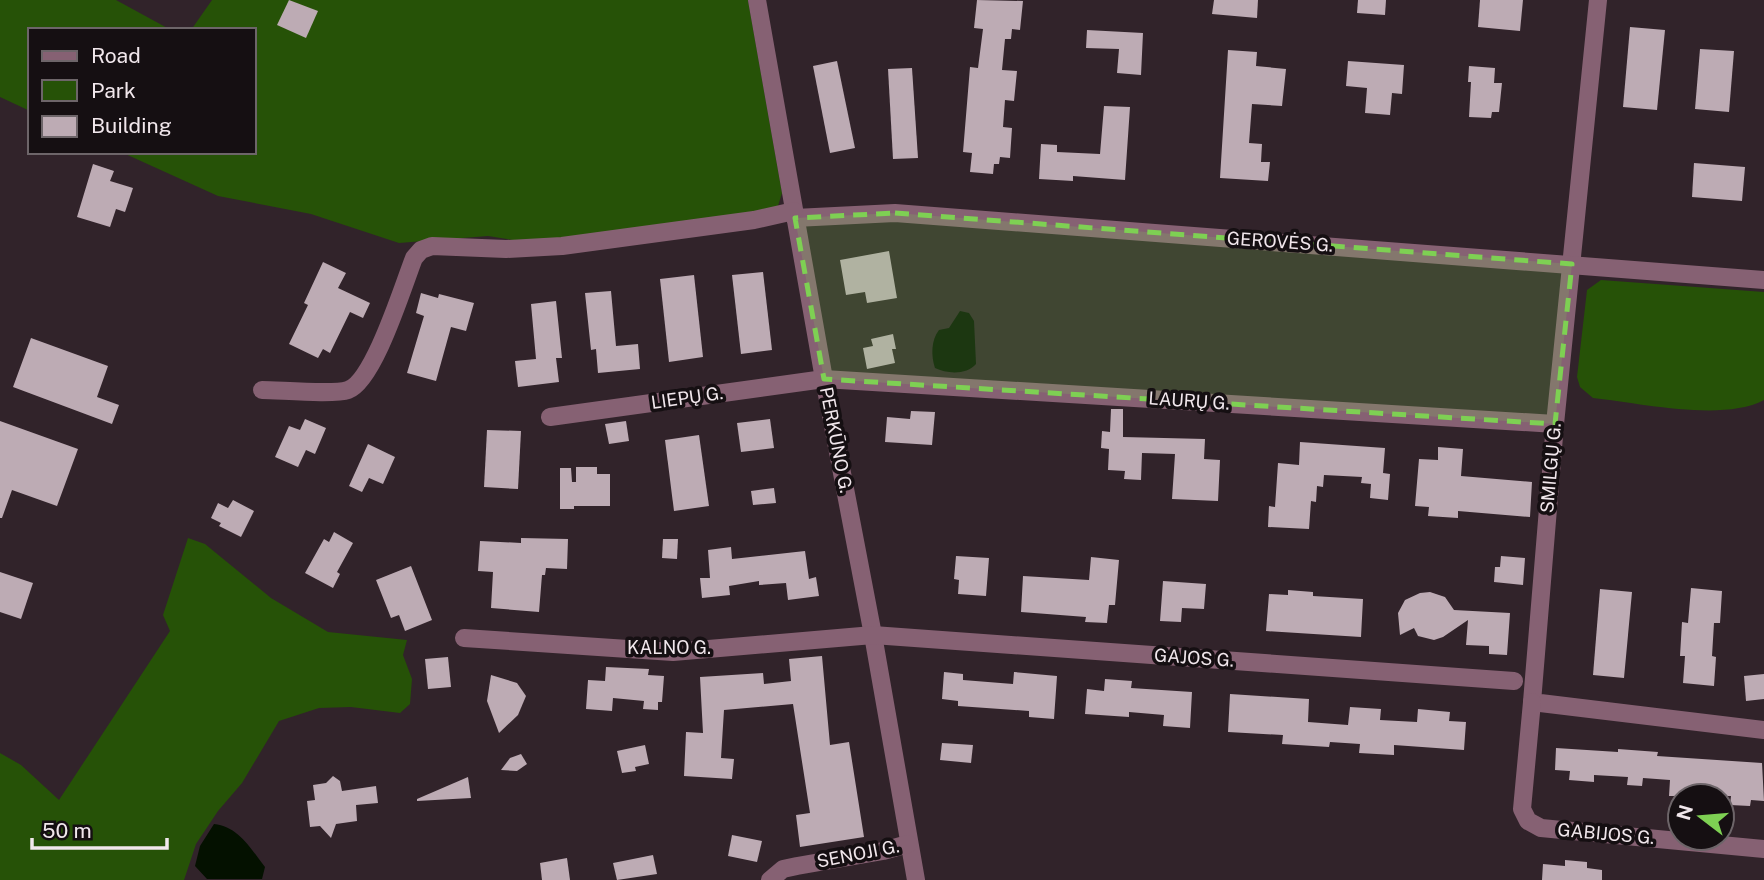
<svg xmlns="http://www.w3.org/2000/svg" width="1764" height="880" font-family="'Public Sans',sans-serif">
	<style>
		.green { fill: #265207 }
		.water { fill: #041100 }
		.building { fill: #bdabb4 }
		.lines { fill: none; stroke-linecap: round; stroke-linejoin: round }
		.street { stroke: #866173; stroke-width: 18 }
		.marked { fill: #7ed053; fill-opacity: 0.2; stroke: #7ed053; stroke-width: 5; stroke-dasharray: 14 9; stroke-linejoin: round }
		.labels { text-anchor: middle; stroke-width: 7; stroke-linejoin: round; paint-order: stroke }
		.street-label { font-size: 18px; fill: #f1e7ec; stroke: #150f12 }
	</style>
	<rect width="100%" height="100%" fill="#31232a"/>
	<g class="green">
		<polygon points="0,0 116,0 171,30 30,30 30,111 0,97"/>
		<polygon points="212,0 748,0 782,193 777,209 576,239 513,240 488,236 399,243 311,214 218,196 121,152 254,152 254,30 191,30"/>
		<path d="M 1601,280 L 1764,292 L 1764,400 C 1723,422 1640,403 1593,398 L 1580,387 L 1577,377 L 1587,290 Z"/>
		<polygon points="188,538 205,544 271,598 328,632 407,640 403,655 412,679 410,704 400,713 351,707 319,708 279,721 242,783 218,811 196,844 184,880 0,880 0,753 21,765 59,800 170,631 163,615"/>
	</g>
	<g class="water">
		<path d="M 960,311 L 969,313 L 974,321 L 976,364 C 967,375 947,374 935,368 C 931,356 931,340 939,330 L 949,328 Z"/>
		<path d="M 214,824 C 238,826 251,849 265,867 L 262,879 L 207,879 L 195,866 L 200,846 Z"/>
	</g>
	<g class="building">
		<polygon points="289,0 318,11 306,38 277,25"/>
		<polygon points="977,0 1023,1 1020,30 1012,29 1011,39 1005,39 1002,70 1017,71 1014,101 1005,100 1003,127 1012,128 1010,158 1000,157 999,164 994,164 993,174 970,172 972,153 963,152 970,67 978,68 983,29 974,28"/>
		<polygon points="1214,0 1258,0 1257,18 1212,14"/>
		<polygon points="1358,0 1386,0 1385,15 1357,13"/>
		<polygon points="1480,0 1523,0 1520,31 1478,27"/>
		<polygon points="1630,27 1665,30 1657,110 1623,107"/>
		<polygon points="1087,30 1143,33 1141,75 1117,73 1119,49 1086,48"/>
		<polygon points="1700,49 1734,51 1729,112 1695,109"/>
		<polygon points="1228,50 1257,52 1256,66 1286,69 1282,106 1252,104 1249,143 1262,144 1261,162 1270,162 1268,181 1220,178"/>
		<polygon points="837,61 855,148 830,153 813,66"/>
		<polygon points="1348,61 1404,65 1402,94 1392,93 1390,115 1365,113 1367,88 1346,86"/>
		<polygon points="1469,66 1495,68 1494,83 1502,83 1499,112 1492,112 1491,118 1469,117 1471,82 1468,82"/>
		<polygon points="912,68 918,158 893,159 888,69"/>
		<polygon points="1104,106 1130,107 1125,180 1073,176 1073,181 1039,179 1041,144 1057,145 1057,152 1100,154"/>
		<polygon points="1694,163 1745,167 1742,201 1692,197"/>
		<polygon points="93,164 114,171 110,181 133,188 125,212 116,209 110,227 77,217"/>
		<polygon points="889,251 897,298 867,303 865,292 846,295 840,260"/>
		<polygon points="323,262 346,273 338,288 370,303 363,318 350,312 330,353 323,349 318,358 289,344 308,305 304,303"/>
		<polygon points="763,272 772,350 741,354 732,275"/>
		<polygon points="694,275 703,357 669,362 660,279"/>
		<polygon points="611,291 616,346 638,344 640,369 598,373 596,349 591,350 585,293"/>
		<polygon points="421,293 438,298 439,294 474,303 466,331 451,327 436,381 407,373 424,316 416,313"/>
		<polygon points="556,301 562,358 556,358 559,382 518,387 515,361 536,359 531,304"/>
		<polygon points="893,334 896,349 892,349 895,363 867,369 863,348 873,346 871,339"/>
		<polygon points="31,338 108,366 97,397 119,405 112,424 13,387"/>
		<polygon points="1111,409 1123,409 1123,437 1205,439 1204,459 1220,460 1218,501 1172,499 1175,454 1142,453 1141,480 1124,479 1125,471 1108,470 1109,449 1101,448 1102,431 1110,432"/>
		<polygon points="911,411 935,412 932,445 885,442 887,417 910,419"/>
		<polygon points="305,419 326,428 315,454 306,450 298,467 275,457 289,426 300,430"/>
		<polygon points="770,419 774,448 741,452 737,423"/>
		<polygon points="0,421 78,449 57,506 12,490 2,518 0,518"/>
		<polygon points="626,421 629,441 609,444 605,424"/>
		<polygon points="487,430 521,431 518,489 484,487"/>
		<polygon points="699,435 709,506 674,511 665,440"/>
		<polygon points="1300,442 1385,448 1383,473 1390,474 1388,500 1370,498 1371,484 1361,483 1362,477 1324,475 1323,487 1317,486 1316,502 1311,501 1309,529 1268,527 1269,506 1275,507 1278,463 1299,465"/>
		<polygon points="368,444 395,457 383,484 369,478 362,492 349,486"/>
		<polygon points="1438,447 1463,449 1461,476 1532,482 1530,517 1458,511 1458,518 1428,516 1429,507 1415,506 1419,459 1438,460"/>
		<polygon points="576,467 597,467 597,474 610,474 610,506 574,506 574,509 560,509 560,468 571,468 572,482 576,482"/>
		<polygon points="774,488 776,503 753,505 751,491"/>
		<polygon points="233,500 254,511 241,537 219,526 221,523 211,518 218,503 228,508"/>
		<polygon points="334,532 353,543 337,572 340,574 333,588 305,573 324,539 329,542"/>
		<polygon points="521,538 568,539 567,569 546,568 545,575 542,575 539,612 491,608 493,572 478,571 480,541 521,543"/>
		<polygon points="663,539 678,539 677,559 662,558"/>
		<polygon points="731,547 732,559 805,551 809,579 816,577 819,596 788,600 786,583 759,585 759,581 729,586 730,595 702,598 700,578 710,578 708,550"/>
		<polygon points="956,556 989,558 986,596 958,594 959,580 954,579"/>
		<polygon points="1501,556 1525,558 1523,585 1494,582 1495,567 1500,567"/>
		<polygon points="1091,557 1119,560 1115,605 1109,605 1107,623 1085,622 1086,617 1021,612 1023,576 1089,580"/>
		<polygon points="411,566 432,620 405,631 399,615 391,618 376,580"/>
		<polygon points="0,572 33,583 21,619 0,612"/>
		<polygon points="1163,581 1206,584 1204,609 1182,608 1181,622 1160,621"/>
		<polygon points="1691,588 1722,591 1720,623 1714,623 1712,656 1716,657 1714,686 1683,683 1685,656 1680,656 1682,622 1688,623"/>
		<polygon points="1600,589 1632,592 1624,678 1593,675"/>
		<polygon points="1288,590 1313,592 1313,596 1363,599 1361,637 1266,631 1269,594 1288,595"/>
		<polygon points="1430,592 1445,597 1454,610 1510,613 1507,655 1489,654 1489,646 1466,645 1468,620 1443,637 1434,640 1418,636 1414,628 1400,635 1398,613 1405,600 1420,593"/>
		<polygon points="822,656 830,745 849,742 864,837 800,847 796,815 810,813 793,704 724,710 721,758 734,759 732,779 684,776 686,732 703,733 700,677 763,673 764,684 791,681 789,659"/>
		<polygon points="448,657 451,687 428,689 425,659"/>
		<polygon points="606,667 649,669 648,675 664,676 662,702 658,702 658,710 643,709 644,701 613,698 612,711 586,709 588,680 605,681"/>
		<polygon points="944,672 963,674 963,680 1013,684 1014,672 1057,676 1054,719 1029,717 1029,711 958,706 958,701 942,699"/>
		<polygon points="1764,674 1764,699 1746,701 1744,676"/>
		<polygon points="491,675 517,683 526,696 518,715 499,733 487,701"/>
		<polygon points="1105,679 1132,681 1131,688 1192,692 1190,728 1163,726 1164,715 1129,712 1129,717 1085,714 1087,689 1104,691"/>
		<polygon points="1230,694 1309,699 1308,722 1348,725 1350,707 1381,709 1380,720 1417,722 1418,709 1450,712 1449,721 1466,722 1464,750 1394,745 1394,755 1359,753 1360,744 1330,742 1329,747 1282,744 1283,735 1228,732"/>
		<polygon points="942,743 973,745 971,763 940,760"/>
		<polygon points="645,745 649,764 635,767 636,771 622,773 617,751"/>
		<polygon points="1556,748 1618,752 1618,749 1658,752 1657,756 1762,763 1764,801 1751,800 1750,806 1730,805 1731,796 1669,796 1670,780 1643,778 1642,786 1627,785 1628,777 1594,775 1594,782 1569,780 1570,771 1555,770"/>
		<polygon points="521,754 527,764 517,771 501,770 510,758"/>
		<polygon points="333,776 340,781 342,791 376,786 378,803 356,805 357,821 336,824 331,838 320,826 310,827 307,801 315,800 313,785 326,783"/>
		<polygon points="468,777 471,798 417,801 417,799"/>
		<polygon points="732,835 762,841 757,862 728,856"/>
		<polygon points="653,855 657,874 617,880 613,863"/>
		<polygon points="567,858 570,880 542,880 540,863"/>
		<polygon points="1565,860 1587,862 1587,868 1602,870 1602,880 1542,880 1543,864 1565,866"/>
	</g>
	<g class="lines">
		<g class="street">
			<polyline points="757,0 824,379 873,635 916,880"/>
			<polyline points="1598,0 1555,424 1532,702 1764,730"/>
			<polyline points="795,218 895,213 1764,280"/>
			<path d="M 262,390 C 279,390 334,395 348,390 C 374,381 403,286 414,258 L 421,250 L 432,246 L 506,249 L 562,246 L 754,220 L 794,211"/>
			<polyline points="550,417 824,379 1555,424"/>
			<polyline points="464,638 673,652 873,635 1514,681"/>
			<polyline points="1532,702 1522,809 1528,821 1541,828 1764,849"/>
			<polyline points="770,880 783,869 797,866 883,851 908,844"/>
		</g>
	</g>
	<path class="marked" d="M 895,213 L 1572,264 L 1555,424 L 824,379 L 795,218 Z"/>
	<g class="labels">
		<g class="street-label">
			<text transform="translate(1280 242) rotate(4)" y="6">GEROVĖS G.</text>
			<text transform="translate(687 398) rotate(-8)" y="6">LIEPŲ G.</text>
			<text transform="translate(1189 401) rotate(4)" y="6">LAURŲ G.</text>
			<text transform="translate(836 440) rotate(79)" y="6">PERKŪNO G.</text>
			<text transform="translate(1551 468) rotate(-85)" y="6">SMILGŲ G.</text>
			<text x="669" y="654">KALNO G.</text>
			<text transform="translate(1194 658) rotate(4)" y="6">GAJOS G.</text>
			<text transform="translate(1606 834) rotate(5)" y="6">GABIJOS G.</text>
			<text transform="translate(858 854) rotate(-11)" y="6">SENOJI G.</text>
		</g>
	</g>
	<rect x="28" y="28" width="228" height="126" fill="#150f12" stroke="#6d6569" stroke-width="2"/>
	<rect x="42" y="51" width="35" height="10" fill="#866173" stroke="#6d6569" stroke-width="2"/>
	<text x="91" y="63" font-size="21" fill="#f1e7ec">Road</text>
	<rect x="42" y="80" width="35" height="21" fill="#265207" stroke="#6d6569" stroke-width="2"/>
	<text x="91" y="98" font-size="21" fill="#f1e7ec">Park</text>
	<rect x="42" y="116" width="35" height="21" fill="#bdabb4" stroke="#6d6569" stroke-width="2"/>
	<text x="91" y="133" font-size="21" fill="#f1e7ec">Building</text>
	<g transform="translate(1701 817) rotate(286)"><circle r="33" fill="#150f12" stroke="#6d6569" stroke-width="2"/>
	<path d="M0-5L12 26L0 18L-12 26Z" fill="#7ed053"/>
	<text y="-10" font-size="19" font-weight="bold" text-anchor="middle" fill="#f1e7ec">N</text>
	</g>
	<path d="M32 838v10h135v-10" fill="none" stroke="#f1e7ec" stroke-width="3.5"/>
	<text x="42" y="838" font-size="21" fill="#f1e7ec" stroke="#150f12" stroke-width="5" paint-order="stroke">50 m</text>
</svg>
